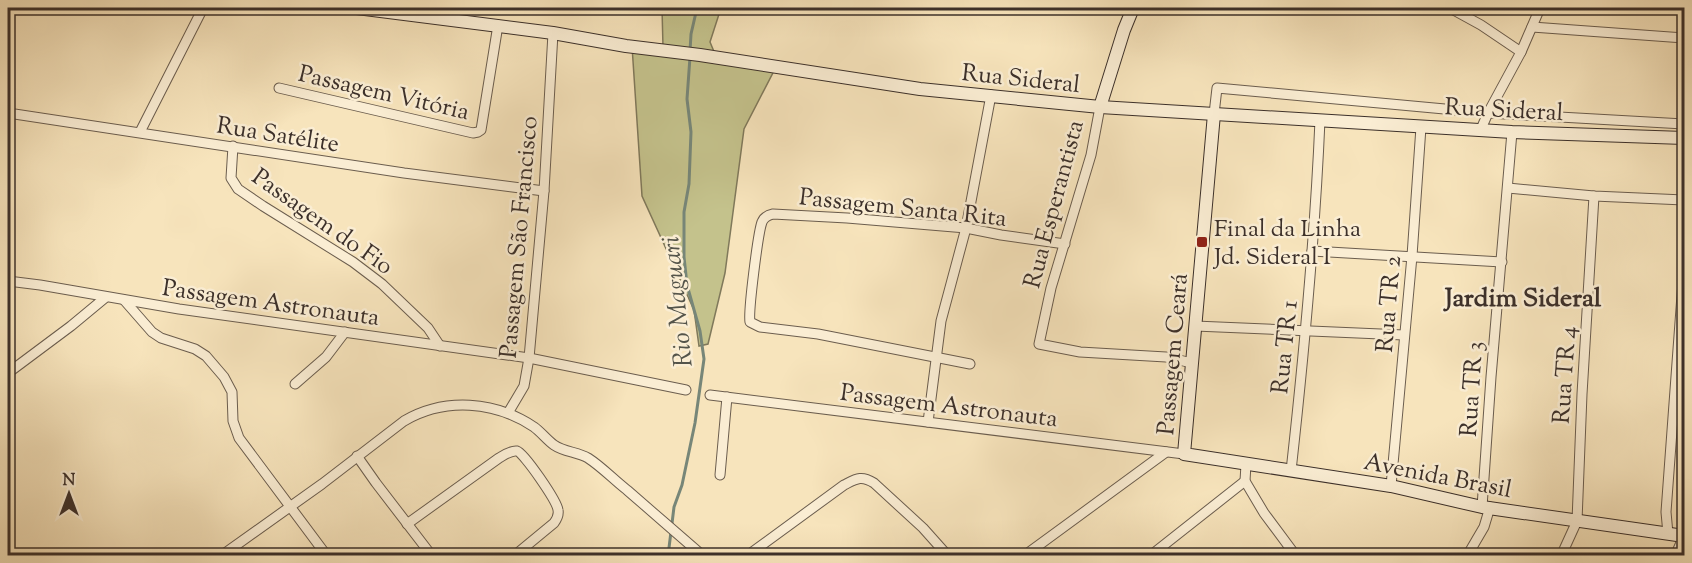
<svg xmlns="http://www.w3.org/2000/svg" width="1692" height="563" font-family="'Sorts Mill Goudy',serif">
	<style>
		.green { fill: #c4c28c; stroke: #80795b; stroke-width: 1.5 }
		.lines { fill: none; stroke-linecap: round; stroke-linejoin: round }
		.stream { stroke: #778678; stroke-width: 3 }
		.minor-casing { stroke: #6b5d4e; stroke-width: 11 }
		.secondary-casing { stroke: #3c302a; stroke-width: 14 }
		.minor { stroke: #faedd3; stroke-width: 9 }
		.secondary { stroke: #faedd3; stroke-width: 12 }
		.poi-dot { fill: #8f2418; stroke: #faedd3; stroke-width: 2 }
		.labels { text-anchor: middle; stroke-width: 5; stroke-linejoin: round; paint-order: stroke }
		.street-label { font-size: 24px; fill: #3c302a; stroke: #faedd3 }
		.poi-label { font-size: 24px; fill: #3c302a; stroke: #faedd3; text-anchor: start }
		.neighbourhood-label { font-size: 26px; font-weight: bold; fill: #3c302a; stroke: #faedd3 }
		.water-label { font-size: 26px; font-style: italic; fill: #54544a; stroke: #faedd3 }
	</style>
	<rect width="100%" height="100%" fill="#f7e4bc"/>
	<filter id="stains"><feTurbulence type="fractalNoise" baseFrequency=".00333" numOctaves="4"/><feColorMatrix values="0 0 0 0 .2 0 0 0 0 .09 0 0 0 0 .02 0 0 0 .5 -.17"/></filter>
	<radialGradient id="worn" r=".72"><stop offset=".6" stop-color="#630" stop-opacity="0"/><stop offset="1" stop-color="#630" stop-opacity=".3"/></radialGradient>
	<polygon class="green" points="662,8 721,8 710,42 715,54 778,63 744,129 725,273 708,344 699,346 694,310 642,196 632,46 663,47"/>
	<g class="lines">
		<g class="stream">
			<polyline points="690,51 691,34 697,8"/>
			<polyline points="668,556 674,507 682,485 695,423 704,359 700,331 687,285 684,257 684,212 689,184 691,132 687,99 690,57"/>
		</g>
		<defs>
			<g id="minor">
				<polyline points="1450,8 1481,25 1521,52"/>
				<polyline points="1532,27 1684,38"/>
				<polyline points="279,88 473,133 478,132 481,130 498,25"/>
				<polyline points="1100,107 1091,155 1051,288 1039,344 1080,352 1166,357 1192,363"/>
				<polyline points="8,113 404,173 544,191"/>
				<polyline points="1214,114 1217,88 1488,113 1684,124"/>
				<polyline points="1481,129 1488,113 1521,52 1540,8"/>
				<polyline points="140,132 203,8"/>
				<polyline points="233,146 231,178 238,189 263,206 353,262 382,284 428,328 440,346"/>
				<polyline points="1508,188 1594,196 1684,200"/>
				<polyline points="1312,251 1502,262"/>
				<polyline points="8,281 40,285 179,309 529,358 686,390"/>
				<polyline points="124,300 152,332 161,338 195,349 206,356 224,377 232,392 233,421 239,438 327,556"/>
				<polyline points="1195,326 1404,335"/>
				<path d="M 970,364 L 818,334 L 760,327 L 750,322 C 748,312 758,233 762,222 C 764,217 768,215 773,214 L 847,218 L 966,228 L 1001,235 L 1065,244"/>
				<polyline points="8,373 71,326 106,297"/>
				<polyline points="295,384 326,357 345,332"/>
				<polyline points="710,395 1184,454"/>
				<polyline points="508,413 524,386 529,358 544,191 553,33"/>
				<polyline points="928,422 941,321 966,228 991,95"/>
				<polyline points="357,456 376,483 432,556"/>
				<polyline points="1246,464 1245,481 1264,513 1296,556"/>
				<path d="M 1291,471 C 1304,354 1315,237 1320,120"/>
				<polyline points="720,475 727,397"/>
				<polyline points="1391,486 1412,256 1421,127"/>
				<polyline points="1482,507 1491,377 1512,132"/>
				<path d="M 407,524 L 499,458 C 504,455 511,450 517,451 C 524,453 557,501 558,510 C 559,515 557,519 554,523 L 514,556"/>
				<polyline points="1668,534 1666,512 1684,268"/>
				<path d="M 221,556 L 322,484 L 404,421 C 445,397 495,401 534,427 C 541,432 547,440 554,445 C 564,452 578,452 588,458 C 602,467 614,480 627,490 C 652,512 678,534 703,556"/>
				<path d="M 747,556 L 844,485 C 856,479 861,475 874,483 L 923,528 L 948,556"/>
				<polyline points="1024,556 1166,452"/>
				<polyline points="1150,556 1245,481"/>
				<polyline points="1467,556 1484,527 1490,507"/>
				<polyline points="1561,556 1577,521 1582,394 1594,196"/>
				<polyline points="1675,556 1684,536"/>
			</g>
			<g id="secondary">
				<polyline points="357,8 553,33 626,46 700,55 920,89 1100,107 1512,132 1684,138"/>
				<polyline points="1100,107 1124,30 1133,8"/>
				<polyline points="1214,114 1184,454 1391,486 1482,507 1684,536"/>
			</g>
		</defs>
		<use href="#minor" class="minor-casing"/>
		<use href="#secondary" class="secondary-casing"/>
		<use href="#minor" class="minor"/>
		<use href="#secondary" class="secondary"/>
	</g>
	<rect class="poi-dot" x="1196" y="236" width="12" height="12" rx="3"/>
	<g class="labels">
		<g class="street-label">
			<text transform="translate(1021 78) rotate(6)" y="8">Rua Sideral</text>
			<text transform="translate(384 92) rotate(13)" y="8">Passagem Vitória</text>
			<text transform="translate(1504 109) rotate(3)" y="8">Rua Sideral</text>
			<text transform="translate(278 134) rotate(9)" y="8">Rua Satélite</text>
			<text transform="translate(1053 204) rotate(-75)" y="8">Rua Esperantista</text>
			<text transform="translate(903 207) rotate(6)" y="8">Passagem Santa Rita</text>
			<text transform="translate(323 221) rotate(35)" y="8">Passagem do Fio</text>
			<text transform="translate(518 237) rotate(-85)" y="8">Passagem São Francisco</text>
			<text transform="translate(271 302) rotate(8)" y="8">Passagem Astronauta</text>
			<text transform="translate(1388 304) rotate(-85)" y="8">Rua TR 2</text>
			<text transform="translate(1284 347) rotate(-84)" y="8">Rua TR 1</text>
			<text transform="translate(1172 354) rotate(-85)" y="8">Passagem Ceará</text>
			<text transform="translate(1564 375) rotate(-86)" y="8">Rua TR 4</text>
			<text transform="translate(1471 389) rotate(-86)" y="8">Rua TR 3</text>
			<text transform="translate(949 405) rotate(7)" y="8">Passagem Astronauta</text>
			<text transform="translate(1438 475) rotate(11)" y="8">Avenida Brasil</text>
		</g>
		<g class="poi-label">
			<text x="1214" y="236">Final da Linha<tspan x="1214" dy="28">Jd. Sideral I</tspan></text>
		</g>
		<g class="neighbourhood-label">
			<text x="1523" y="306">Jardim Sideral</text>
		</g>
		<g class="water-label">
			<text transform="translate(676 302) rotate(-96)" y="9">Rio Maguari</text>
		</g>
	</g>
	<rect width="1692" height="563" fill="none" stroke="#f7e4bc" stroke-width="30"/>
	<rect x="9" y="9" width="1674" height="545" fill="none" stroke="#3c302a" stroke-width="3"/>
	<rect x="15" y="15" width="1662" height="533" fill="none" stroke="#3c302a" stroke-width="1.5"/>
	<g transform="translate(69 494)" stroke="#faedd3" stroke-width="4.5" paint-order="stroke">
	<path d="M0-4.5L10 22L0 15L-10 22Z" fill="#3c302a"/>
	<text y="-9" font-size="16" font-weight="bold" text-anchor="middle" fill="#3c302a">N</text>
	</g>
	<rect width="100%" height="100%" filter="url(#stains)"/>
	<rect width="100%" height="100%" fill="url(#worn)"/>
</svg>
